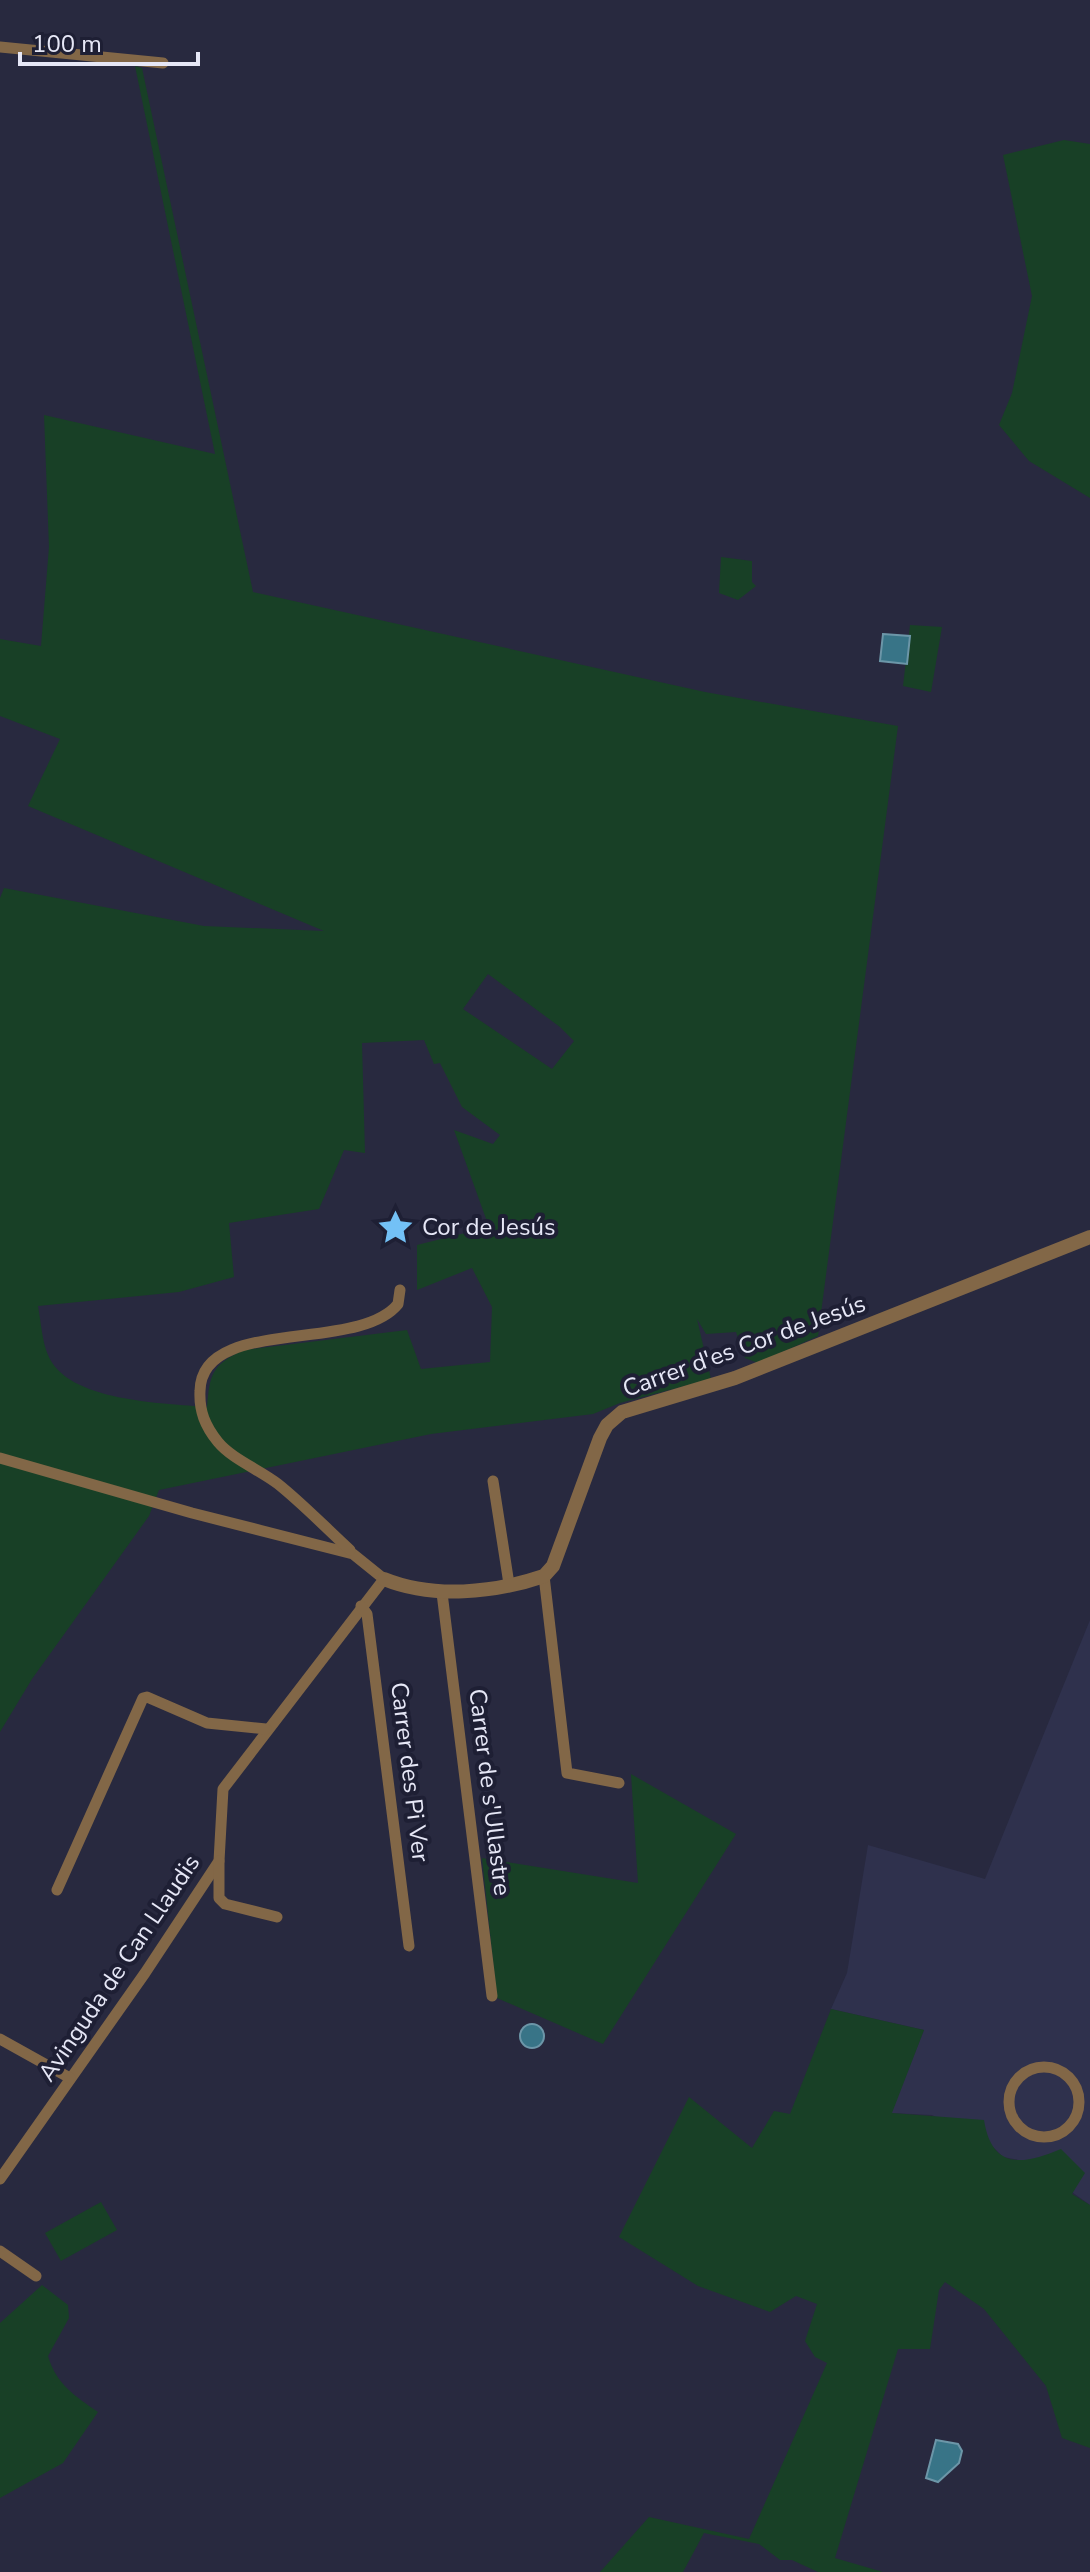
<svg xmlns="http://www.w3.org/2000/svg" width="1090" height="2572" font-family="'Nunito Sans',sans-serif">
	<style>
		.built { fill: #2f314d }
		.green { fill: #184026; fill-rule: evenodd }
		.water { fill: #387487; stroke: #6c96a8; stroke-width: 2 }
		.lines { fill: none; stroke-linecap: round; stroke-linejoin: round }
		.minor { stroke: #826747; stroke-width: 11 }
		.tertiary { stroke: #826747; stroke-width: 14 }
		.labels { text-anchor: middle; stroke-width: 8; stroke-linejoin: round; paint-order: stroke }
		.poi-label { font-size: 24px; fill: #e6e7f6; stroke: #1e1f34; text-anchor: start }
		.street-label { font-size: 24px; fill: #e6e7f6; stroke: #1e1f34 }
	</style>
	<rect width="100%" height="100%" fill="#28293f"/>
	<polygon class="built" points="1090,1620 1090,2205 1030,2162 1003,2157 987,2141 932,2115 891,2113 924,2030 831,2009 847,1973 868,1845 985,1879"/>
	<g class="green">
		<path d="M 135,66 L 142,68 L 253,592 L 705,692 L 898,726 L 818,1336 L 758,1363 L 745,1358 L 736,1332 L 706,1334 L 697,1319 L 711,1379 L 620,1403 L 593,1414 L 431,1434 L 159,1490 L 149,1516 L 32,1679 L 0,1732 L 0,898 L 4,888 L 204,926 L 324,931 L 28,806 L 60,739 L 0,716 L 0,639 L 41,646 L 49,547 L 44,415 L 215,454 ZM 488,974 L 560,1027 L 574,1041 L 552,1069 L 463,1009 ZM 424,1040 L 434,1064 L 440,1063 L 462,1107 L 500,1135 L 493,1144 L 454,1130 L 489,1227 L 417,1245 L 417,1290 L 472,1268 L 492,1307 L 490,1362 L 421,1369 L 407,1330 L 243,1350 C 211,1366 210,1374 207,1407 C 164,1403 67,1402 48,1355 C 42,1341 41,1322 38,1306 L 179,1292 L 234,1277 L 229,1223 L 319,1209 L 344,1150 L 365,1153 L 362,1043 Z"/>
		<polygon points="1064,140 1090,144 1090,498 1029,461 999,425 1012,393 1032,296 1003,155"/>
		<polygon points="721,557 752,561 752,582 756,586 738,600 719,593"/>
		<polygon points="910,625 942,627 931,692 903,686"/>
		<polygon points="631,1774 736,1834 603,2044 497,1998 482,1858 638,1883"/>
		<path d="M 831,2009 L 924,2030 L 892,2113 L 984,2120 C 992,2170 1023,2165 1061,2149 L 1085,2173 L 1072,2194 L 1090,2205 L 1090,2448 L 1062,2438 L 1046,2386 L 984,2309 L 945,2282 L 939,2290 L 930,2349 L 898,2349 L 835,2558 L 883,2572 L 818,2572 L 792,2560 L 780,2560 L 759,2544 L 704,2533 L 683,2572 L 600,2572 L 649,2517 L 749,2539 L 827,2363 L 815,2357 L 805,2341 L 817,2304 L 796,2296 L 770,2312 L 698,2286 L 619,2237 L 689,2097 L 752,2148 L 774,2111 L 790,2114 Z"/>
		<polygon points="101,2202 117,2230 61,2261 45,2233"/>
		<path d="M 42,2285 L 68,2305 L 69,2318 L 48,2356 C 56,2384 75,2396 98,2412 L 63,2463 L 0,2498 L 0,2323 Z"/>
	</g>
	<g class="water">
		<polygon points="883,634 910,636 907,664 880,661"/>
		<circle cx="532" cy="2036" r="12"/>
		<polygon points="936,2440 958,2444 962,2451 959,2463 938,2482 926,2478"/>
	</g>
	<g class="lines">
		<g class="minor">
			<polyline points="0,47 163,63"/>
			<polyline points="0,1458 192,1513 353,1554 384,1579 223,1789 219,1861 145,1973 0,2179"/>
			<polyline points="493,1481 509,1584"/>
			<path d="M 350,1550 C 326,1528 303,1504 278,1484 C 260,1470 232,1459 218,1442 C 205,1426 199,1411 200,1391 C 201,1315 358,1354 398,1304 L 400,1290"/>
			<polyline points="544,1576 567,1773 619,1783"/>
			<polyline points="442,1593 492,1996"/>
			<polyline points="361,1606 367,1614 409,1946"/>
			<polyline points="219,1861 219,1898 225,1904 277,1917"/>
			<polyline points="57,1890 143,1698 147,1697 207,1723 266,1729"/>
			<polyline points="0,2039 70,2078"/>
			<circle cx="1044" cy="2102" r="35"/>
			<polyline points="0,2251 36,2276"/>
		</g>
		<path class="tertiary" d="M 384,1579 C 433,1599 494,1593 544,1576 L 553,1566 L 600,1438 L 607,1425 L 622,1412 L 735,1378 L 1090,1237"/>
	</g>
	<defs>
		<symbol id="sight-bare" viewBox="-9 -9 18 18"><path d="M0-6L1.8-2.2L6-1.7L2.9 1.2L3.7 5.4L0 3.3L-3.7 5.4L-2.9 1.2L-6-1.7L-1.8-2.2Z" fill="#73c1f6" stroke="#1e1f34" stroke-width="2.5" paint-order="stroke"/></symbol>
	</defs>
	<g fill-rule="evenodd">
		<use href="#sight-bare" x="370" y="1202" width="51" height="51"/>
	</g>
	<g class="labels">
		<g class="poi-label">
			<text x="422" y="1235">Cor de Jesús</text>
		</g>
		<g class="street-label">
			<text transform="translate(744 1346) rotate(-20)" y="8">Carrer d'es Cor de Jesús</text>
			<text transform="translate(410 1772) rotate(83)" y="8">Carrer des Pi Ver</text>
			<text transform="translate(490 1792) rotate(83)" y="8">Carrer de s'Ullastre</text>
			<text transform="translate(119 1968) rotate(-56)" y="8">Avinguda de Can Llaudis</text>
		</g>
	</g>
	<path d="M20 52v12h178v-12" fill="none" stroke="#e6e7f6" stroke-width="4"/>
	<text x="32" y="52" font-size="24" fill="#e6e7f6" stroke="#1e1f34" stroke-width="6" paint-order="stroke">100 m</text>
</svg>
